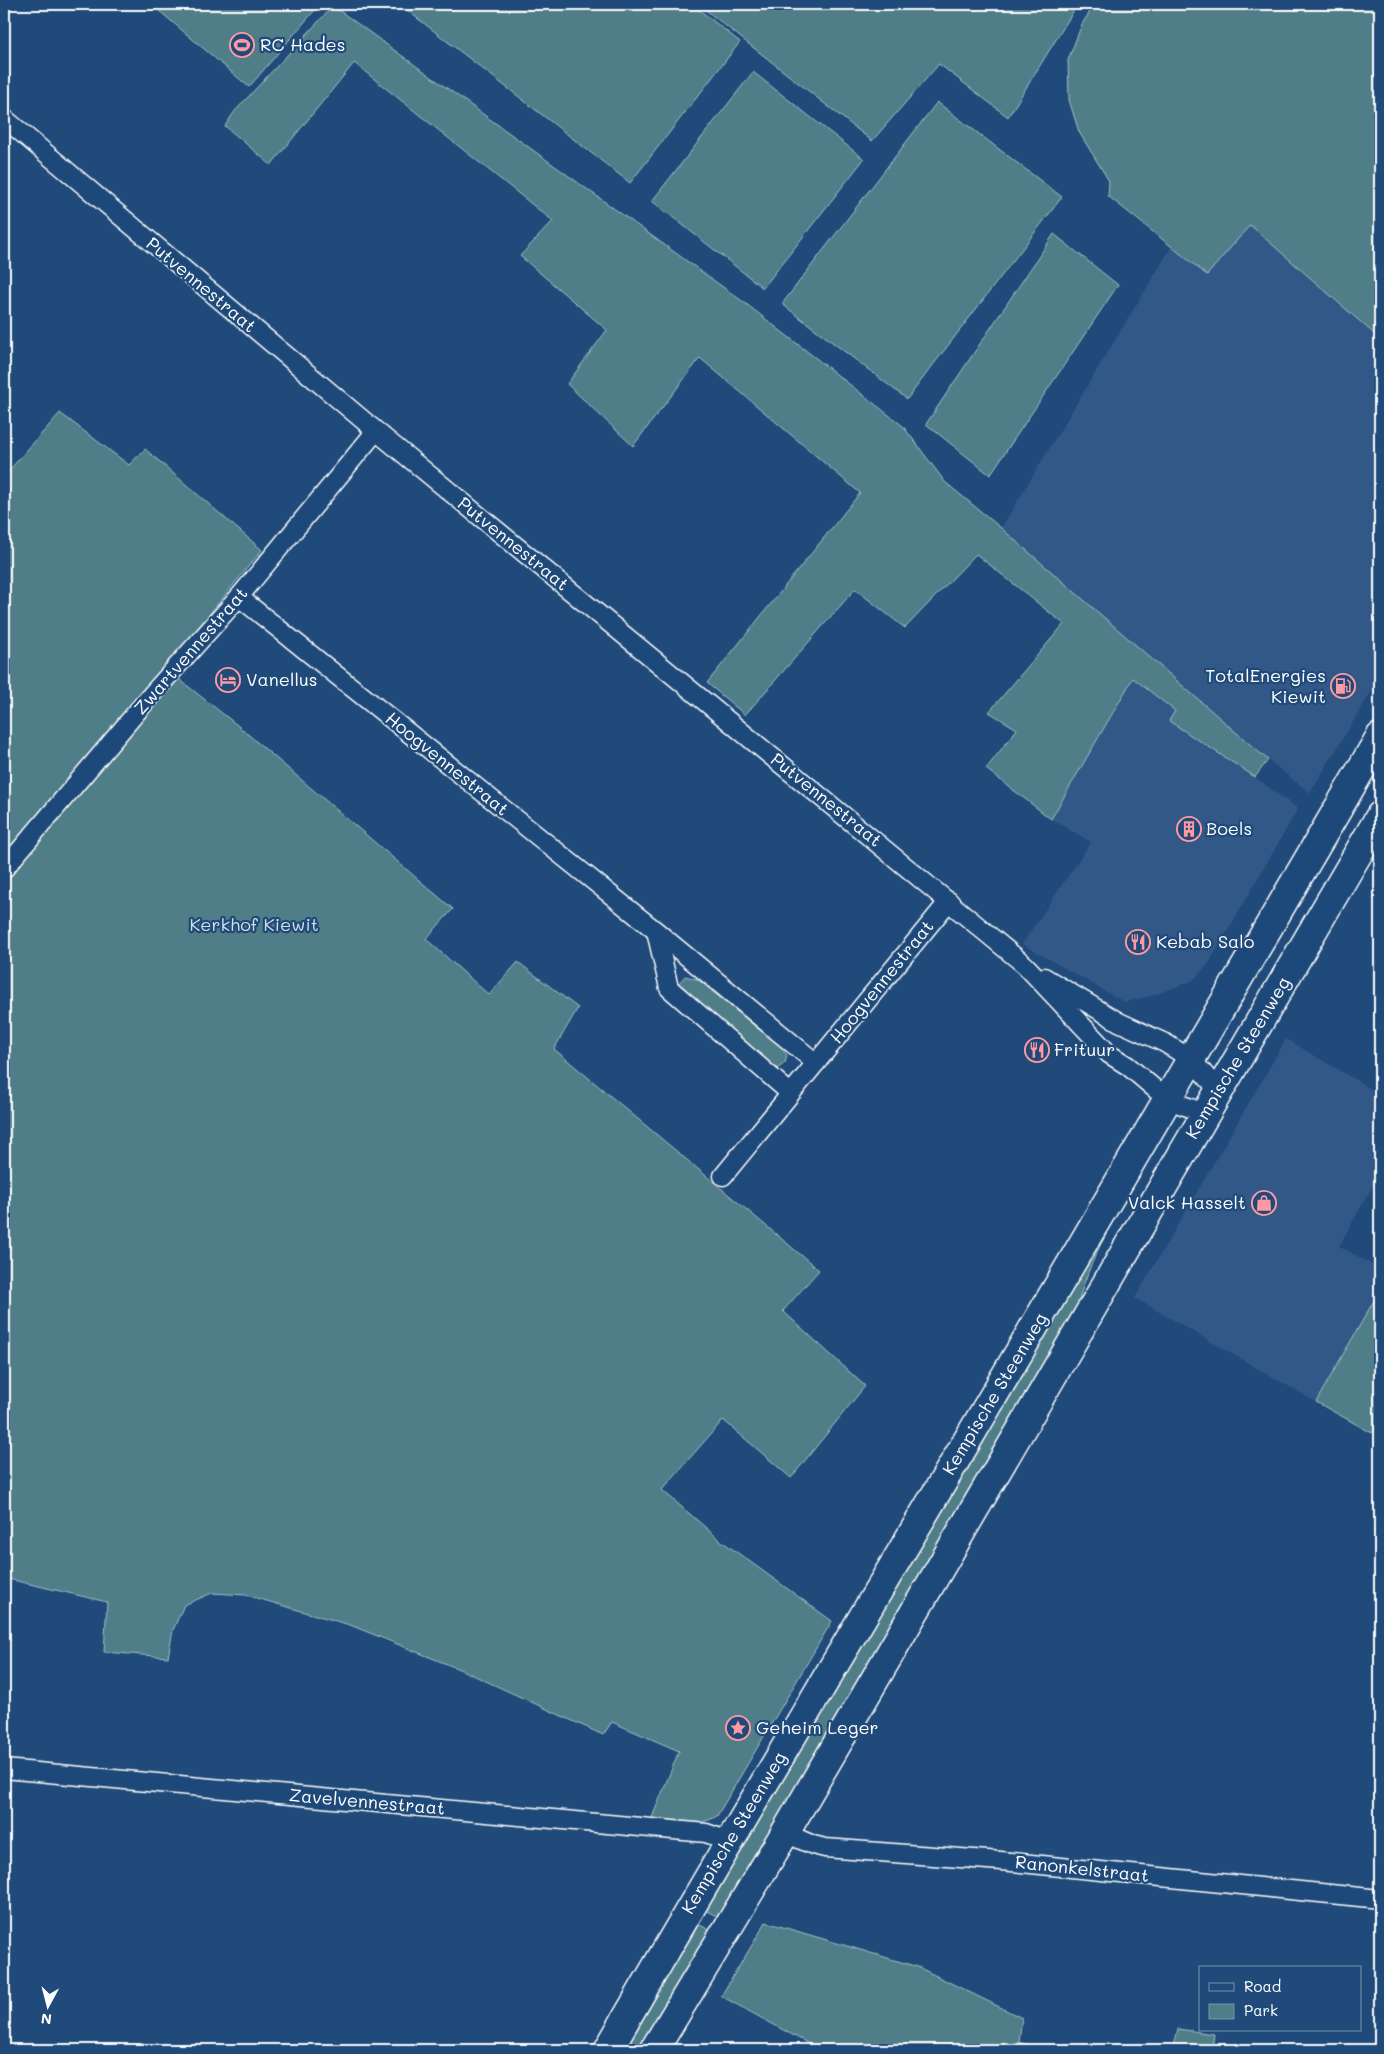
<svg xmlns="http://www.w3.org/2000/svg" width="1384" height="2054" font-family="Mali,sans-serif">
	<style>
		.built { fill: #325888 }
		.green { fill: #507e88; stroke: #a8bec4 }
		.lines { fill: none; stroke-linecap: round; stroke-linejoin: round }
		.street-casing { stroke: #fff; stroke-width: 21 }
		.primary-casing { stroke: #fff; stroke-width: 31 }
		.street { stroke: #1f4a7a; stroke-width: 18 }
		.primary { stroke: #1f4a7a; stroke-width: 28 }
		.labels { text-anchor: middle; stroke-width: 4.5; stroke-linejoin: round; paint-order: stroke }
		.poi-label { font-size: 18px; fill: #fff; stroke: #1f4a7a; text-anchor: start }
		.street-label { font-size: 18px; fill: #fff; stroke: #1f4a7a }
		.park-label { font-size: 18px; fill: #d3dfe1; stroke: #1f4a7a }
	</style>
	<rect width="100%" height="100%" fill="#1f4a7a"/>
	<filter id="ink" filterUnits="userSpaceOnUse"><feTurbulence type="fractalNoise" baseFrequency=".02" numOctaves="2"/><feDisplacementMap in="SourceGraphic" scale="10" xChannelSelector="R" yChannelSelector="G"/><feConvolveMatrix kernelMatrix="1 2 1 2 8 2 1 2 1" color-interpolation-filters="sRGB"/></filter>
	<g filter="url(#ink)">
		<g class="built">
			<polygon points="1250,225 1380,339 1380,677 1310,793 1268,760 1001,528 1172,246 1207,274"/>
			<polygon points="1133,678 1175,711 1169,721 1255,777 1298,809 1208,965 1192,981 1151,996 1124,1002 1022,944 1091,842 1051,819"/>
			<polygon points="1286,1039 1380,1094 1380,1173 1339,1246 1380,1269 1380,1290 1316,1402 1135,1298"/>
		</g>
		<g class="green">
			<polygon points="151,4 320,4 249,87"/>
			<polygon points="399,4 692,4 740,42 630,183"/>
			<polygon points="698,4 1078,4 1008,117 939,64 872,141"/>
			<polygon points="1095,4 1380,4 1380,339 1250,225 1207,275 1108,196 1109,181 1079,132 1069,100 1068,60 1082,24"/>
			<polygon points="333,6 745,303 903,426 945,482 1001,528 1268,760 1255,777 1169,721 1175,711 1133,678 1051,819 986,769 1017,729 989,712 1064,624 976,554 905,628 855,589 745,715 707,683 860,493 700,358 633,446 567,384 607,330 520,256 553,221 354,63 271,165 225,126 235,111"/>
			<polygon points="753,72 864,159 763,288 652,201"/>
			<polygon points="937,102 1062,197 907,399 782,304"/>
			<polygon points="1054,234 1118,285 990,475 926,424"/>
			<path d="M 60,413 L 129,465 L 145,449 L 262,550 L 165,668 L 237,725 L 453,909 L 426,939 L 489,995 L 518,962 L 578,1008 L 554,1049 L 819,1270 L 783,1311 L 865,1386 L 791,1478 L 723,1420 L 662,1490 L 720,1540 L 832,1621 L 717,1816 C 698,1828 673,1822 651,1820 L 679,1751 L 612,1722 L 603,1735 L 464,1671 L 350,1625 L 246,1595 L 212,1593 L 184,1605 L 173,1630 L 168,1657 L 104,1652 L 107,1602 L 4,1578 L 4,476 Z"/>
			<polygon points="685,976 697,979 783,1049 787,1056 785,1063 777,1069 771,1068 677,985"/>
			<path d="M 1102,1230 L 1107,1233 C 1093,1258 1081,1286 1076,1314 L 720,1918 L 703,1909 Z"/>
			<polygon points="1380,1290 1380,1419 1372,1433 1316,1402"/>
			<polygon points="695,1922 711,1931 641,2050 620,2050"/>
			<polygon points="766,1922 918,1967 1022,2018 1019,2042 1044,2050 820,2050 721,1996"/>
			<polygon points="1178,2029 1214,2034 1212,2050 1173,2050"/>
		</g>
		<g class="lines">
			<defs>
				<g id="street">
					<polyline points="4,118 376,431 979,927 1025,965 1109,1054 1128,1066 1168,1100 1205,1113"/>
					<polyline points="239,597 656,931 816,1063"/>
					<polyline points="4,869 152,694 239,597 376,431"/>
					<polyline points="656,931 669,988 790,1093"/>
					<polyline points="1044,977 1119,1022 1165,1043 1191,1059 1219,1091"/>
					<polyline points="723,1176 949,901"/>
					<polyline points="4,1769 706,1833 729,1841"/>
					<polyline points="785,1833 813,1845 825,1848 1001,1861 1380,1899"/>
				</g>
				<g id="primary">
					<path d="M 608,2050 C 729,1840 854,1633 977,1424 C 1112,1195 1245,966 1380,737"/>
					<polyline points="654,2050 785,1833 1380,816"/>
				</g>
			</defs>
			<use href="#street" class="street-casing"/>
			<use href="#primary" class="primary-casing"/>
			<use href="#street" class="street"/>
			<use href="#primary" class="primary"/>
		</g>
	</g>
	<defs>
		<symbol id="stadium-ring" viewBox="-11 -11 22 22"><circle r="9.5" fill="#1f4a7a" stroke="#ff9aa2" stroke-width="1.5"/><path d="M0-5a6.5 5 0 1 0 0 10a6.5 5 0 1 0 0-10ZM-3.5-1.8h7v3.6h-7Z" fill="#ff9aa2"/></symbol>
		<symbol id="hotel-ring" viewBox="-11 -11 22 22"><circle r="9.5" fill="#1f4a7a" stroke="#ff9aa2" stroke-width="1.5"/><path d="M-6-4.5h1.5V1H6V5H4.5V3h-9V5H-6ZM-4 0a1.8 1.8 0 1 1 3.6 0ZM.5 0V-2.5h3Q6-2.5 6 0Z" fill="#ff9aa2"/></symbol>
		<symbol id="fuel-ring" viewBox="-11 -11 22 22"><circle r="9.5" fill="#1f4a7a" stroke="#ff9aa2" stroke-width="1.5"/><path d="M-5.5-6h7V0h2V4h1.3V-2.5L3-4.5l.8-.8L6-3V5H2.5V1h-1V6h-7ZM-4.2-4.7v3.2H.2V-4.7Z" fill="#ff9aa2"/></symbol>
		<symbol id="building-ring" viewBox="-11 -11 22 22"><circle r="9.5" fill="#1f4a7a" stroke="#ff9aa2" stroke-width="1.5"/><path d="M-4-6H4V6H1V3H-1V6H-4ZM-2.5-4.3h1.7v1.8h-1.7ZM.8-4.3h1.7v1.8H.8ZM-2.5-1h1.7V.8h-1.7ZM.8-1h1.7V.8H.8Z" fill="#ff9aa2"/></symbol>
		<symbol id="restaurant-ring" viewBox="-11 -11 22 22"><circle r="9.5" fill="#1f4a7a" stroke="#ff9aa2" stroke-width="1.5"/><path d="M-5-6h1v4h1v-4h1v4h1v-4h1v5L-1.5 .5V6h-2V.5L-5-1ZM5-6V6H3V1.5H1.5Q1.5-4 5-6Z" fill="#ff9aa2"/></symbol>
		<symbol id="shop-ring" viewBox="-11 -11 22 22"><circle r="9.5" fill="#1f4a7a" stroke="#ff9aa2" stroke-width="1.5"/><path d="M-5-2.5h2.3a2.7 3.5 0 0 1 5.4 0H5L5.5 6h-11ZM-1.5-2.5h3a1.5 2.3 0 0 0-3 0Z" fill="#ff9aa2"/></symbol>
		<symbol id="sight-ring" viewBox="-11 -11 22 22"><circle r="9.5" fill="#1f4a7a" stroke="#ff9aa2" stroke-width="1.5"/><path d="M0-6L1.8-2.2L6-1.7L2.9 1.2L3.7 5.4L0 3.3L-3.7 5.4L-2.9 1.2L-6-1.7L-1.8-2.2Z" fill="#ff9aa2"/></symbol>
	</defs>
	<g fill-rule="evenodd">
		<use href="#stadium-ring" x="228" y="31" width="28" height="28"/>
		<use href="#hotel-ring" x="214" y="666" width="28" height="28"/>
		<use href="#fuel-ring" x="1329" y="672" width="28" height="28"/>
		<use href="#building-ring" x="1175" y="815" width="28" height="28"/>
		<use href="#restaurant-ring" x="1124" y="928" width="28" height="28"/>
		<use href="#restaurant-ring" x="1023" y="1036" width="28" height="28"/>
		<use href="#shop-ring" x="1250" y="1189" width="28" height="28"/>
		<use href="#sight-ring" x="724" y="1714" width="28" height="28"/>
	</g>
	<g class="labels">
		<g class="poi-label">
			<text x="260" y="51">RC Hades</text>
			<text x="1326" y="682" text-anchor="end">TotalEnergies<tspan x="1326" dy="21">Kiewit</tspan></text>
			<text x="246" y="686">Vanellus</text>
			<text x="1206" y="835">Boels</text>
			<text x="1156" y="948">Kebab Salo</text>
			<text x="1054" y="1056">Frituur</text>
			<text x="1246" y="1209" text-anchor="end">Valck Hasselt</text>
			<text x="756" y="1734">Geheim Leger</text>
		</g>
		<g class="street-label">
			<text transform="translate(201 285) rotate(40)" y="6">Putvennestraat</text>
			<text transform="translate(513 544) rotate(39)" y="6">Putvennestraat</text>
			<text transform="translate(191 651) rotate(-49)" y="6">Zwartvennestraat</text>
			<text transform="translate(447 764) rotate(39)" y="6">Hoogvennestraat</text>
			<text transform="translate(826 800) rotate(39)" y="6">Putvennestraat</text>
			<text transform="translate(882 982) rotate(-51)" y="6">Hoogvennestraat</text>
			<text transform="translate(1238 1058) rotate(-59)" y="6">Kempische Steenweg</text>
			<text transform="translate(995 1394) rotate(-59)" y="6">Kempische Steenweg</text>
			<text transform="translate(367 1802) rotate(5)" y="6">Zavelvennestraat</text>
			<text transform="translate(734 1833) rotate(-59)" y="6">Kempische Steenweg</text>
			<text transform="translate(1082 1869) rotate(6)" y="6">Ranonkelstraat</text>
		</g>
		<g class="park-label">
			<text x="254" y="931">Kerkhof Kiewit</text>
		</g>
	</g>
	<rect width="1384" height="2054" fill="none" stroke="#1f4a7a" stroke-width="20"/>
	<rect x="10" y="10" width="1364" height="2034" fill="none" stroke="#fff" stroke-width="2" filter="url(#ink)"/>
	<rect x="1199" y="1966" width="162" height="65" fill="#1f4a7a" stroke="#7992af"/>
	<rect x="1209" y="1983" width="25" height="8" fill="#1f4a7a" stroke="#7992af"/>
	<text x="1244" y="1992" font-size="15" fill="#ffffff">Road</text>
	<rect x="1209" y="2004" width="25" height="15" fill="#507e88" stroke="#7992af"/>
	<text x="1244" y="2016" font-size="15" fill="#ffffff">Park</text>
	<g transform="translate(48 2006) rotate(187)" stroke="#1f4a7a" stroke-width="4" paint-order="stroke">
	<path d="M0-4L9 19L0 12L-9 19Z" fill="#ffffff"/>
	<text y="-8" font-size="14" font-weight="bold" text-anchor="middle" fill="#ffffff">N</text>
	</g>
</svg>
